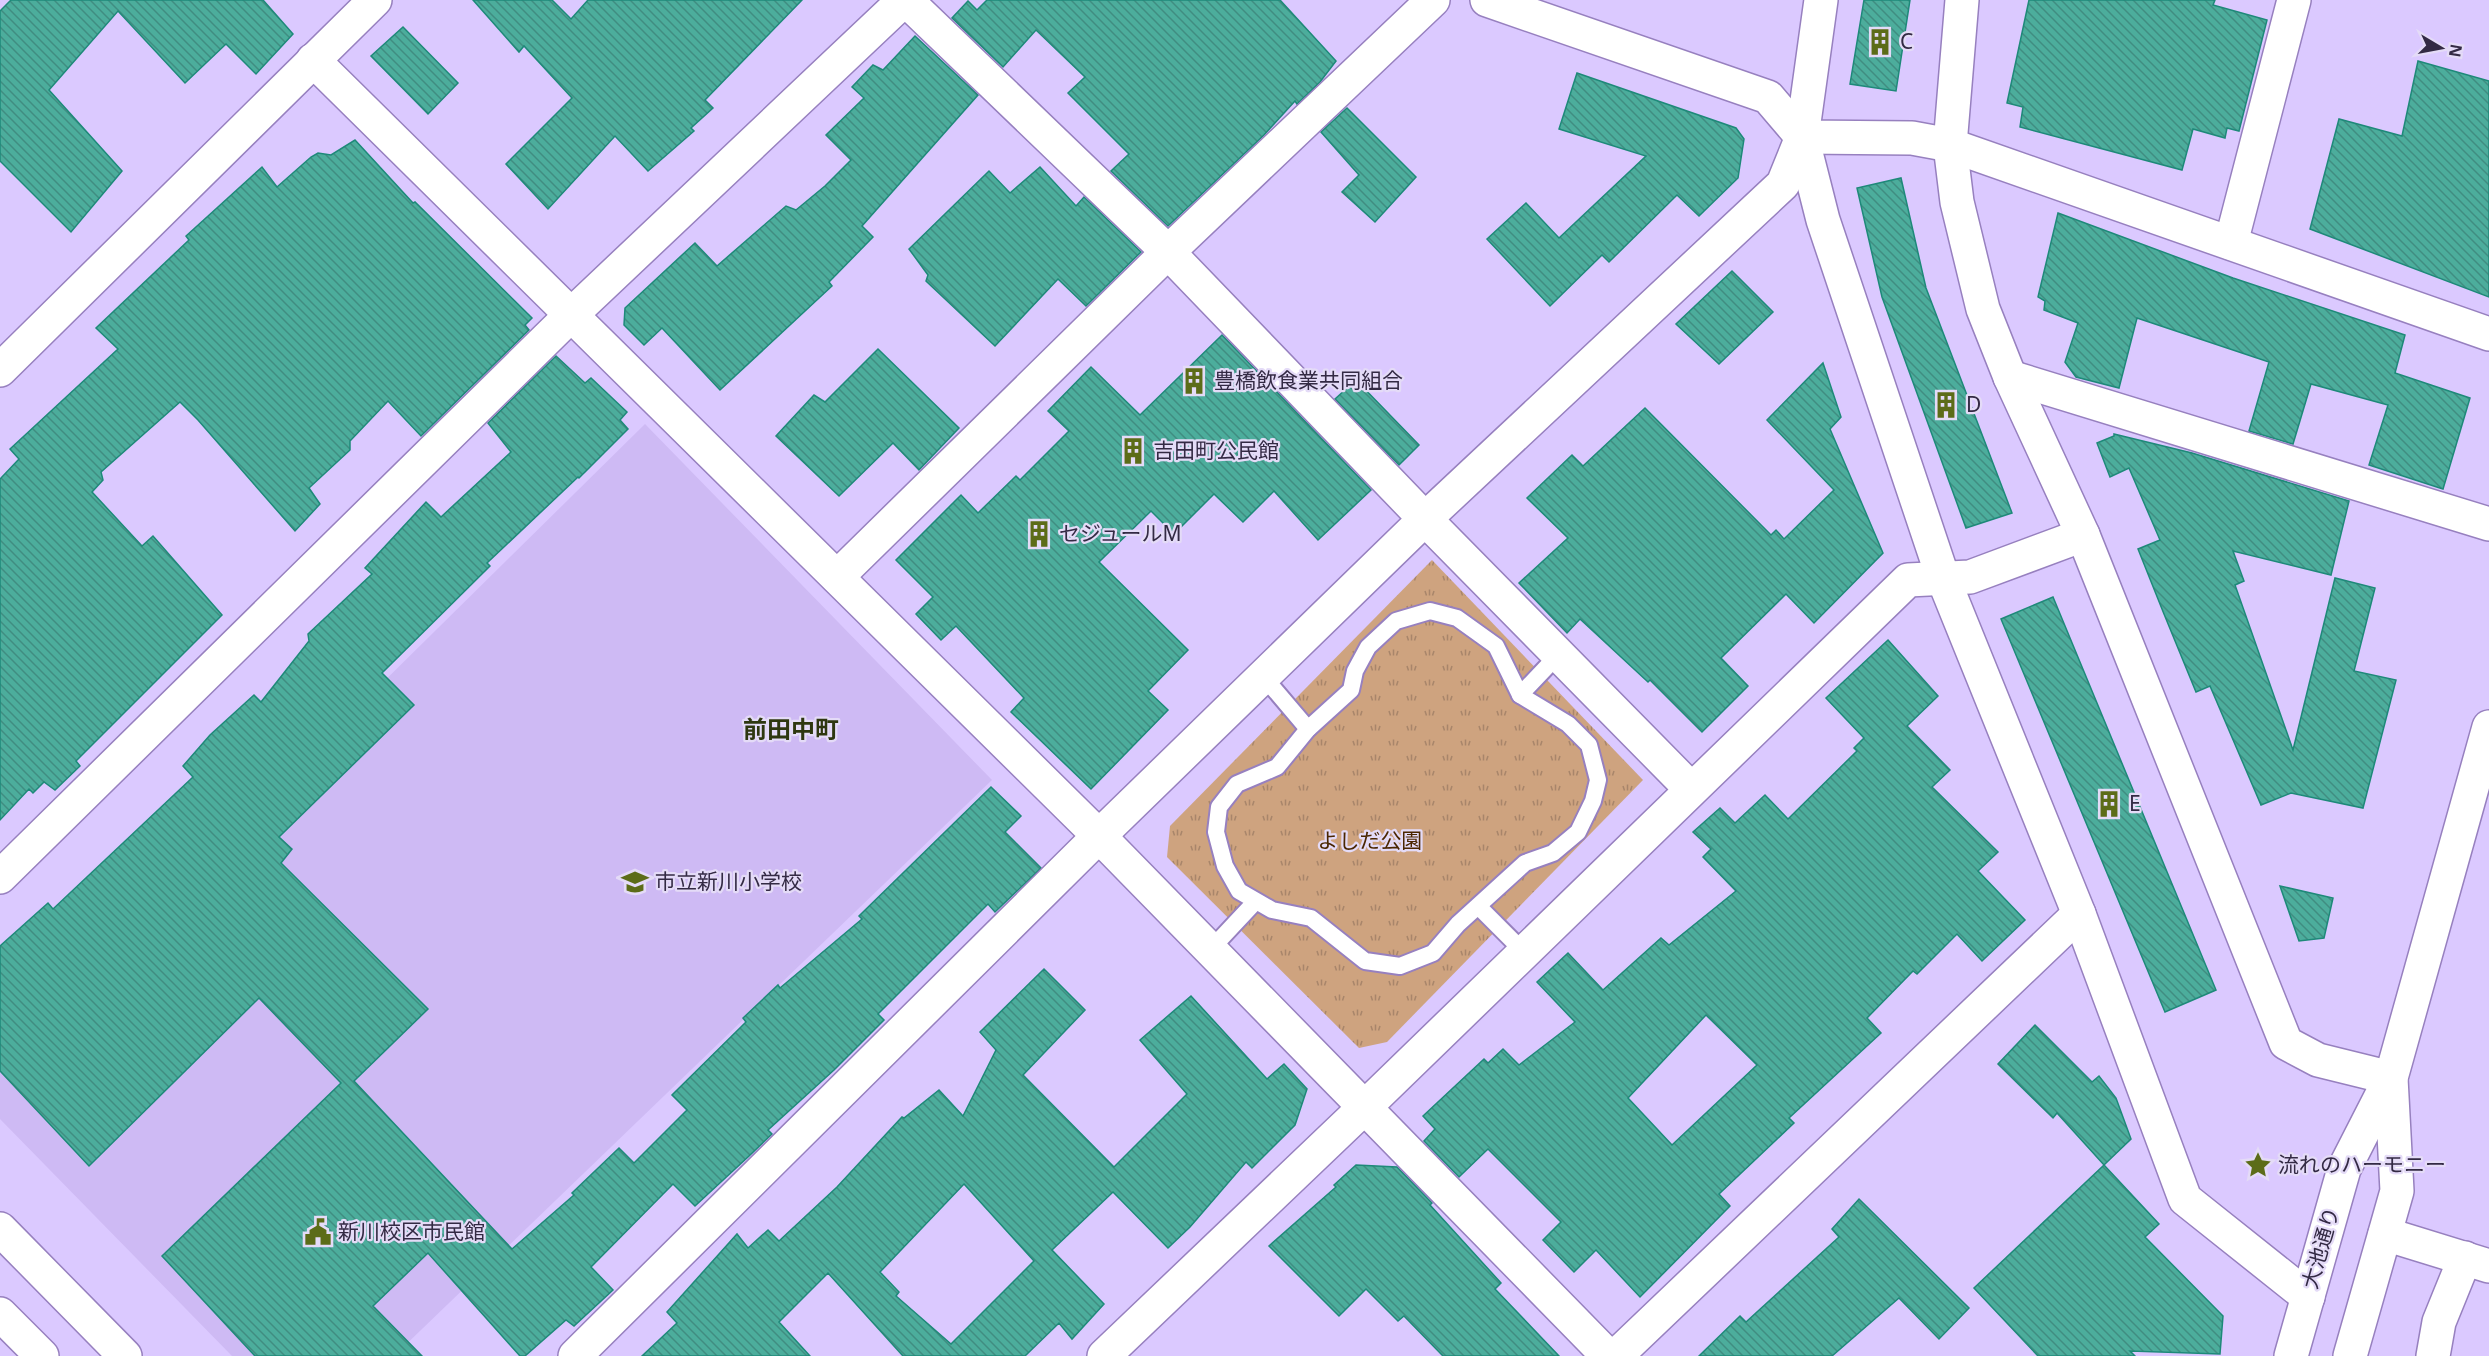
<svg xmlns="http://www.w3.org/2000/svg" width="2489" height="1356" font-family="'Noto Sans','Noto Sans JP',sans-serif">
	<style>
		.built { fill: #cebaf4 }
		.park { fill: url(#park-tufts) }
		.building { fill: url(#building-back-hatch); stroke: #1e8979; stroke-width: 1.5; fill-rule: evenodd }
		.lines { fill: none; stroke-linecap: round; stroke-linejoin: round }
		.lane-casing { stroke: #9780bf; stroke-width: 20 }
		.street-casing { stroke: #9780bf; stroke-width: 36 }
		.secondary-casing { stroke: #9780bf; stroke-width: 36 }
		.lane { stroke: #fff; stroke-width: 16 }
		.street { stroke: #fff; stroke-width: 33 }
		.secondary { stroke: #fff; stroke-width: 33 }
		.labels { text-anchor: middle; stroke-width: 4.5; stroke-linejoin: round; paint-order: stroke }
		.poi-label { font-size: 21px; fill: #332a44; stroke: #e4dbf7; text-anchor: start }
		.park-label { font-size: 21px; fill: #4a2600; stroke: #e4dbf7 }
		.street-label { font-size: 21px; fill: #332a44; stroke: #e4dbf7 }
		.quarter-label { font-size: 24px; font-weight: bold; fill: #2e3710; stroke: #e4dbf7 }
	</style>
	<defs>
		<pattern id="park-tufts" width="24" height="20" patternUnits="userSpaceOnUse" patternTransform="scale(1.5)"><rect width="24" height="20" fill="#cea37f"/><path d="M3 7l-1-3M5 7V3M7 7l1-3M15 17l-1-3M17 17v-4M19 17l1-3" fill="none" stroke="#a8856a"/></pattern>
		<pattern id="building-back-hatch" width="6" height="6" patternUnits="userSpaceOnUse" patternTransform="scale(1.5)"><rect width="6" height="6" fill="#4cad9c"/><path d="M-1 5l2 2M0 0l6 6M5-1l2 2" fill="none" stroke="#408d81"/></pattern>
	</defs>
	<rect width="100%" height="100%" fill="#dbc9ff"/>
	<polygon class="built" points="645,424 992,780 394,1356 232,1356 0,1119 0,1060"/>
	<polygon class="park" points="1432,560 1643,780 1387,1042 1359,1048 1167,857 1170,826"/>
	<g class="building">
		<polygon points="11,0 263,0 293,34 256,74 226,44 185,83 118,11 49,90 122,171 71,232 0,161 0,11"/>
		<polygon points="473,0 552,0 571,19 588,0 802,0 705,100 713,108 691,128 694,131 648,171 615,136 548,209 506,164 572,98 524,46 519,52"/>
		<polygon points="987,0 1280,0 1336,61 1320,82 1297,104 1295,101 1264,135 1168,226 1111,171 1129,154 1068,93 1085,77 1036,30 1003,67 952,18 968,1 977,10"/>
		<polygon points="1864,0 1910,0 1896,91 1850,84"/>
		<polygon points="2029,0 2215,0 2213,5 2267,20 2239,131 2227,128 2225,138 2193,129 2182,170 2020,127 2023,107 2007,103"/>
		<polygon points="403,27 458,83 428,114 371,56"/>
		<polygon points="915,36 978,95 862,226 873,237 829,282 832,286 720,390 662,328 644,345 624,325 625,308 695,243 717,266 786,206 796,210 825,186 851,160 826,135 864,98 852,87 873,65 883,70"/>
		<polygon points="2418,61 2489,81 2489,297 2310,229 2339,119 2402,136"/>
		<polygon points="1577,73 1736,128 1744,139 1738,178 1699,216 1677,195 1609,262 1602,255 1550,306 1487,239 1526,203 1559,238 1646,156 1559,129"/>
		<polygon points="1347,108 1416,177 1375,222 1342,192 1359,175 1321,132"/>
		<polygon points="355,140 413,203 415,202 532,318 525,325 529,330 421,436 388,401 350,441 350,450 309,488 320,504 295,531 198,420 180,402 101,472 103,480 92,492 142,546 153,536 222,615 76,761 80,766 55,790 44,782 33,793 29,789 0,820 0,479 19,459 10,449 118,349 96,328 189,240 186,236 262,167 277,187 311,157 318,153 331,155"/>
		<polygon points="1040,167 1076,206 1084,197 1141,252 1086,306 1058,279 995,346 926,281 928,275 909,249 989,171 1010,193"/>
		<polygon points="1901,178 1926,288 2012,513 1966,528 1882,297 1857,188"/>
		<polygon points="2058,213 2233,278 2405,335 2395,373 2470,398 2443,489 2369,465 2388,405 2311,384 2293,444 2249,431 2269,362 2137,318 2119,388 2076,377 2065,362 2078,323 2044,310 2045,301 2038,297"/>
		<polygon points="1732,271 1773,312 1719,364 1676,324"/>
		<polygon points="1222,335 1371,490 1318,540 1274,491 1243,522 1214,494 1174,534 1151,511 1099,562 1188,650 1148,691 1168,710 1091,789 1011,712 1024,698 956,626 941,640 916,614 933,597 896,560 961,495 978,513 1016,476 1020,480 1069,431 1048,411 1091,367 1140,415"/>
		<polygon points="878,349 959,428 919,470 893,443 839,496 776,436 814,395 825,402"/>
		<polygon points="556,356 585,383 591,378 627,412 620,420 628,429 579,478 578,477 487,563 490,566 382,673 414,705 279,837 292,849 281,863 428,1009 354,1081 512,1249 574,1195 572,1193 619,1148 634,1163 687,1110 672,1095 746,1022 743,1018 778,985 780,988 862,919 859,916 991,787 1021,816 1005,832 1041,868 995,912 988,904 878,1014 884,1020 834,1070 768,1130 772,1134 748,1157 695,1206 673,1184 591,1267 613,1290 574,1326 566,1320 525,1356 520,1356 428,1253 373,1306 422,1356 255,1356 162,1256 341,1083 259,998 89,1166 0,1071 0,946 48,903 53,909 193,777 183,766 210,735 254,695 261,702 309,641 308,634 372,574 365,568 426,502 441,517 511,452 488,423"/>
		<polygon points="1823,363 1841,417 1830,429 1883,553 1814,623 1786,594 1721,658 1748,686 1702,732 1650,680 1648,682 1580,619 1567,633 1519,583 1568,538 1527,498 1572,455 1583,466 1645,408 1771,535 1776,530 1784,539 1834,490 1767,420"/>
		<polygon points="1356,380 1419,445 1399,465 1335,399"/>
		<polygon points="2114,434 2192,453 2349,501 2331,575 2233,551 2244,581 2235,585 2293,750 2335,578 2375,588 2354,671 2396,680 2363,808 2291,793 2261,805 2210,686 2196,692 2164,614 2138,549 2160,540 2129,468 2110,477 2097,443 2114,436"/>
		<polygon points="2053,597 2216,990 2165,1012 2001,619"/>
		<path d="M 1888,640 L 1938,696 L 1907,726 L 1950,770 L 1932,787 L 1998,852 L 1978,871 L 2025,920 L 1982,961 L 1957,934 L 1917,974 L 1913,971 L 1867,1018 L 1881,1033 L 1789,1118 L 1794,1123 L 1719,1194 L 1730,1206 L 1640,1297 L 1596,1250 L 1574,1272 L 1543,1240 L 1561,1222 L 1488,1149 L 1459,1177 L 1424,1141 L 1435,1129 L 1423,1116 L 1484,1059 L 1488,1063 L 1503,1049 L 1519,1065 L 1575,1022 L 1537,982 L 1568,953 L 1603,990 L 1661,938 L 1669,945 L 1736,891 L 1703,857 L 1711,849 L 1693,832 L 1720,808 L 1735,823 L 1765,795 L 1788,819 L 1857,751 L 1854,748 L 1864,738 L 1826,698 ZM 1706,1015 L 1757,1065 L 1672,1145 L 1628,1098 Z"/>
		<polygon points="2280,886 2333,898 2324,938 2299,941"/>
		<path d="M 1044,969 L 1085,1010 L 1023,1075 L 1114,1167 L 1187,1094 L 1140,1040 L 1191,996 L 1267,1079 L 1284,1064 L 1307,1089 L 1295,1125 L 1252,1168 L 1246,1162 L 1190,1227 L 1168,1248 L 1113,1192 L 1052,1250 L 1104,1304 L 1072,1339 L 1059,1323 L 1025,1356 L 903,1356 L 828,1273 L 779,1322 L 810,1356 L 642,1356 L 677,1323 L 667,1312 L 737,1234 L 748,1248 L 768,1230 L 779,1241 L 837,1187 L 902,1117 L 904,1118 L 939,1090 L 963,1116 L 996,1050 L 980,1032 ZM 964,1184 L 1034,1261 L 951,1344 L 896,1296 L 899,1292 L 880,1272 Z"/>
		<polygon points="2035,1025 2092,1082 2099,1076 2116,1098 2131,1139 2104,1165 2057,1113 2053,1118 1998,1064"/>
		<polygon points="1356,1165 1397,1167 1432,1203 1430,1205 1501,1283 1495,1289 1559,1356 1443,1356 1404,1316 1398,1321 1366,1289 1339,1316 1269,1246 1336,1187 1334,1185"/>
		<polygon points="2104,1165 2159,1224 2145,1237 2223,1316 2220,1354 2130,1351 2135,1356 2038,1356 1974,1288"/>
		<polygon points="1859,1199 1969,1308 1939,1339 1899,1298 1832,1356 1699,1356 1740,1316 1746,1322 1839,1237 1832,1229"/>
	</g>
	<g class="lines">
		<defs>
			<g id="lane">
				<polygon points="1430,611 1457,618 1496,646 1520,695 1568,724 1589,745 1598,780 1593,801 1578,832 1553,853 1525,863 1458,924 1433,953 1400,966 1365,961 1311,918 1272,910 1239,891 1225,866 1216,832 1219,807 1237,784 1277,767 1308,729 1351,690 1355,671 1368,647 1396,621"/>
				<polyline points="1263,676 1308,729"/>
				<polyline points="1520,695 1558,655"/>
				<polyline points="1479,907 1524,952"/>
				<polyline points="1211,949 1255,902"/>
			</g>
			<g id="street">
				<polyline points="906,0 1168,252 1425,519 1691,789"/>
				<polyline points="1821,0 1802,137 1823,220 1943,578 2079,914 2185,1199 2308,1297"/>
				<polyline points="1962,0 1950,145 1957,202 1983,309 2010,377 2083,535 2286,1043 2318,1060 2391,1078"/>
				<polyline points="313,60 1099,836 1608,1356"/>
				<polyline points="2231,243 2294,0"/>
				<polyline points="2010,377 2489,524"/>
				<polyline points="837,577 1168,252 1433,0"/>
				<polyline points="0,877 571,315 904,0"/>
				<polyline points="2385,1234 2489,1266"/>
				<polyline points="575,1356 1099,836 1425,519 1783,184 1802,137"/>
				<polyline points="1104,1356 1366,1106 1908,580 1970,577 2083,535"/>
				<polyline points="2433,1356 2439,1322 2465,1258"/>
			</g>
			<g id="secondary">
				<polyline points="1487,0 1768,97 1802,137 1912,138 1950,145 2489,334"/>
				<polyline points="0,370 375,0"/>
				<polyline points="0,1229 125,1356"/>
				<polyline points="0,1314 42,1356"/>
				<polyline points="1616,1356 2079,914"/>
				<polyline points="2291,1356 2344,1169 2390,1079"/>
				<polyline points="2350,1356 2397,1191 2391,1078 2489,727"/>
			</g>
		</defs>
		<use href="#lane" class="lane-casing"/>
		<use href="#street" class="street-casing"/>
		<use href="#secondary" class="secondary-casing"/>
		<use href="#lane" class="lane"/>
		<use href="#street" class="street"/>
		<use href="#secondary" class="secondary"/>
	</g>
	<defs>
		<symbol id="building-bare" viewBox="-9 -9 18 18"><path d="M-4-6H4V6H1V3H-1V6H-4ZM-2.5-4.3h1.7v1.8h-1.7ZM.8-4.3h1.7v1.8H.8ZM-2.5-1h1.7V.8h-1.7ZM.8-1h1.7V.8H.8Z" fill="#5c6c18" stroke="#e4dbf7" stroke-width="2.5" paint-order="stroke"/></symbol>
		<symbol id="school-bare" viewBox="-9 -9 18 18"><path d="M0-5L7-2L0 1L-7-2ZM-4 1L0 2.5L4 1V4Q0 6-4 4Z" fill="#5c6c18" stroke="#e4dbf7" stroke-width="2.5" paint-order="stroke"/></symbol>
		<symbol id="sight-bare" viewBox="-9 -9 18 18"><path d="M0-6L1.8-2.2L6-1.7L2.9 1.2L3.7 5.4L0 3.3L-3.7 5.4L-2.9 1.2L-6-1.7L-1.8-2.2Z" fill="#5c6c18" stroke="#e4dbf7" stroke-width="2.5" paint-order="stroke"/></symbol>
		<symbol id="civic-bare" viewBox="-9 -9 18 18"><path d="M-.6-6.5H3V-4.5H.6V-3L4-1V1h2V6H-6V1h2V-1L-.6-3ZM-1.2 2.5V6h2.4V2.5Z" fill="#5c6c18" stroke="#e4dbf7" stroke-width="2.5" paint-order="stroke"/></symbol>
	</defs>
	<g fill-rule="evenodd">
		<use href="#building-bare" x="1861" y="23" width="38" height="38"/>
		<use href="#building-bare" x="1175" y="362" width="38" height="38"/>
		<use href="#building-bare" x="1927" y="386" width="38" height="38"/>
		<use href="#building-bare" x="1114" y="432" width="38" height="38"/>
		<use href="#building-bare" x="1020" y="515" width="38" height="38"/>
		<use href="#building-bare" x="2090" y="785" width="38" height="38"/>
		<use href="#school-bare" x="616" y="863" width="38" height="38"/>
		<use href="#sight-bare" x="2239" y="1146" width="38" height="38"/>
		<use href="#civic-bare" x="299" y="1213" width="38" height="38"/>
	</g>
	<g class="labels">
		<g class="poi-label">
			<text x="1900" y="49">C</text>
			<text x="1214" y="388">豊橋飲食業共同組合</text>
			<text x="1966" y="412">D</text>
			<text x="1153" y="458">吉田町公民館</text>
			<text x="1059" y="541">セジュールM</text>
			<text x="2129" y="811">E</text>
			<text x="655" y="889">市立新川小学校</text>
			<text x="2278" y="1172">流れのハーモニー</text>
			<text x="338" y="1239">新川校区市民館</text>
		</g>
		<g class="park-label">
			<text x="1370" y="848">よしだ公園</text>
		</g>
		<g class="street-label">
			<text transform="translate(2321 1248) rotate(-74)" y="7">大池通り</text>
		</g>
		<g class="quarter-label">
			<text x="791" y="738">前田中町</text>
		</g>
	</g>
	<g transform="translate(2441 48) rotate(100)" stroke="#e4dbf7" stroke-width="4.5" paint-order="stroke">
	<path d="M0-4.5L10 22L0 15L-10 22Z" fill="#332a44"/>
	<text y="-9" font-size="16" font-weight="bold" text-anchor="middle" fill="#332a44">N</text>
	</g>
</svg>
